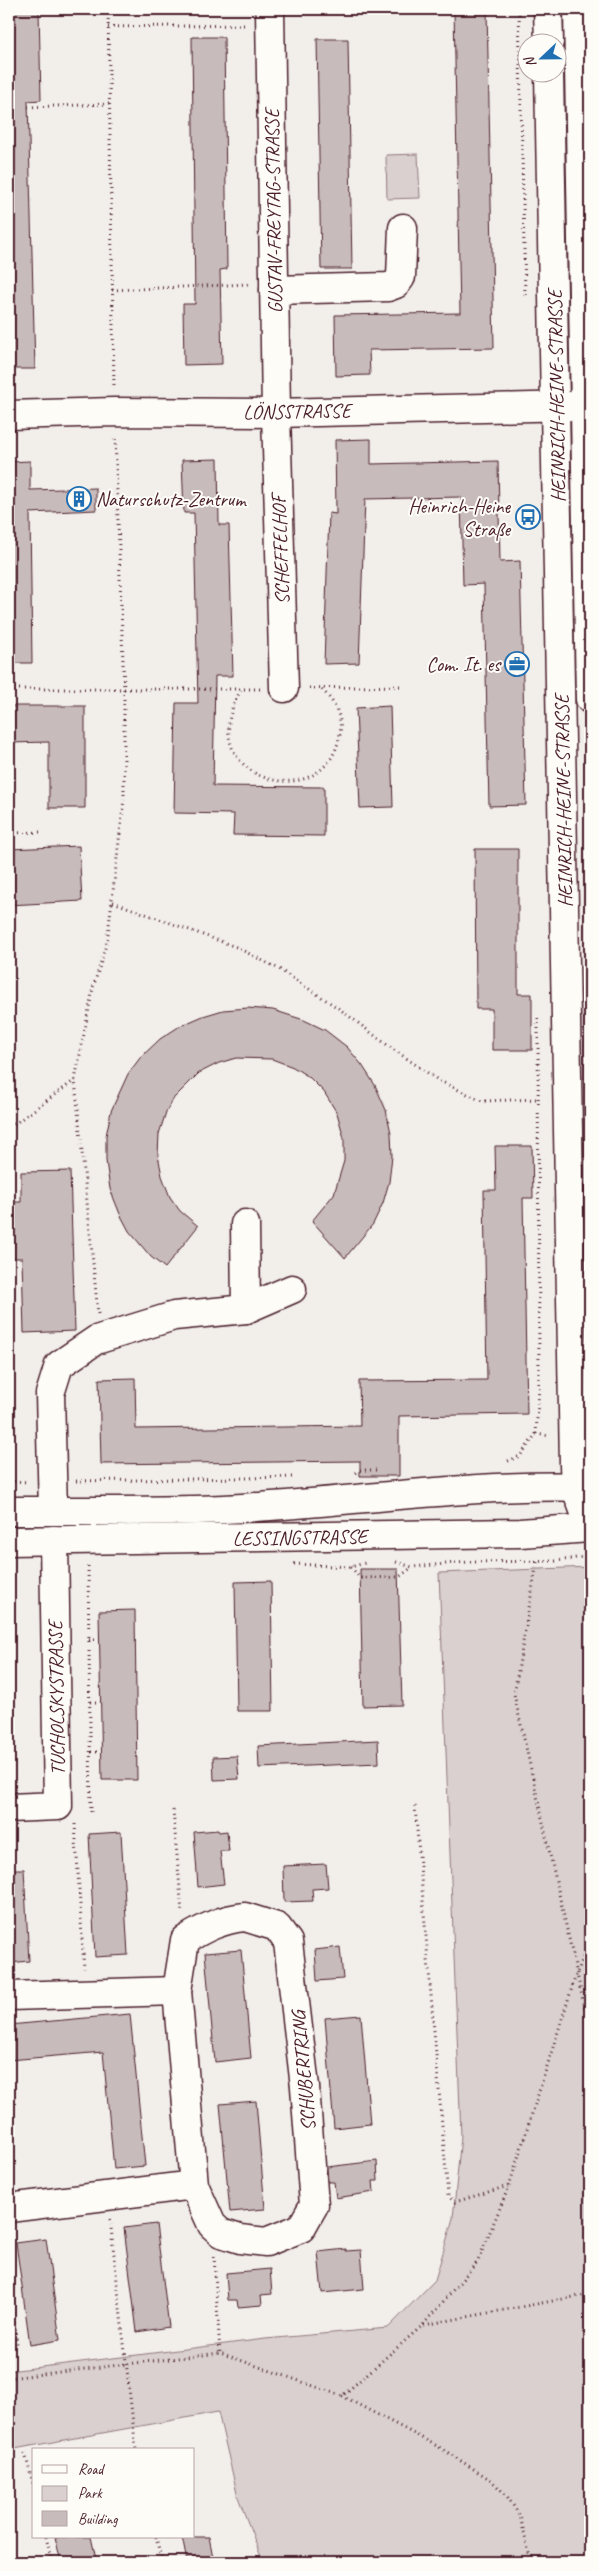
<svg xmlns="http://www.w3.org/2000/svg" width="599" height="2571" font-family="Caveat,sans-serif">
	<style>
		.green { fill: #d9d0cf; stroke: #92787d }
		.building { fill: #c8bbbb; stroke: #4a1f2b }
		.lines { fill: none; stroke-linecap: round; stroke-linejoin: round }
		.minor-casing { stroke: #4a1f2b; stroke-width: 31 }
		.path { stroke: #4a1f2b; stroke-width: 3; stroke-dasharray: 1 4; stroke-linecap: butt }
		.minor { stroke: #fdfcf7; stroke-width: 28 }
		.labels { text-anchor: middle; stroke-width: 4; stroke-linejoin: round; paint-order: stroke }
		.street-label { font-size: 20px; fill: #4a1f2b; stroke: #fdfcf7 }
		.poi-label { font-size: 20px; fill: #4a1f2b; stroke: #fdfcf7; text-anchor: end }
	</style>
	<rect width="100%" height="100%" fill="#f2efeb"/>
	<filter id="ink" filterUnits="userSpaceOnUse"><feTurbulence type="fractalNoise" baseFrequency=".02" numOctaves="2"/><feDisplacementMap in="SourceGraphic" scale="10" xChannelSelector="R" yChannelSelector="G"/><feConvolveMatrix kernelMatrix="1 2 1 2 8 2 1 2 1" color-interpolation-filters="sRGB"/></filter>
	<g filter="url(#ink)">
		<g class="green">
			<polygon points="418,154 420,198 387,199 386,155"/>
			<polygon points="584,989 590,1105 590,1240 581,1161 578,990"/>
			<polygon points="590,1567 590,2562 263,2562 238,2497 218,2412 9,2450 9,2371 265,2339 388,2328 435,2280 453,2218 461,2136 439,1573"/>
		</g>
		<g class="building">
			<polygon points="9,9 39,9 41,100 28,101 35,369 9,369"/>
			<polygon points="454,9 487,9 494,348 369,350 370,375 336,376 335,315 460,313"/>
			<polygon points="192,37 224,37 227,269 220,270 222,364 184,365 183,304 195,304"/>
			<polygon points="317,39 348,39 352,269 321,269"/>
			<polygon points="371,439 371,464 498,461 500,562 520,561 526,805 489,806 484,584 463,585 461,497 365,499 359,663 324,664 329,513 336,514 335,440"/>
			<polygon points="218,459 219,525 229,525 233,676 215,676 213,786 324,787 324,836 233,835 234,814 174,813 176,703 198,703 194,513 184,513 182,460"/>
			<polygon points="30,461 30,490 96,488 96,510 30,513 32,663 9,663 9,462"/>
			<polygon points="9,706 85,706 85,808 49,808 49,742 9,743"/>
			<polygon points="390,706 393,807 360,808 356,708"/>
			<polygon points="79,846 82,901 9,905 9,849"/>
			<polygon points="475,849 518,849 518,994 532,994 532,1050 492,1050 492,1009 476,1009"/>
			<polygon points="248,1008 273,1010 304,1020 325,1030 347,1047 362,1065 375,1085 386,1110 391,1133 392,1156 389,1182 383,1203 373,1224 345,1258 312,1221 334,1194 344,1161 344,1138 337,1113 324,1092 309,1077 293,1067 272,1059 236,1058 219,1063 199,1073 174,1098 166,1112 159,1134 158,1155 162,1176 170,1197 180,1211 198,1226 165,1268 151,1257 129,1231 120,1214 110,1189 106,1161 106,1136 111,1111 128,1074 140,1058 160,1039 180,1026 203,1016 223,1010"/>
			<polygon points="495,1146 532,1146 533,1198 523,1198 527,1414 399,1416 399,1476 360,1476 360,1461 101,1464 99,1379 135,1378 136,1429 360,1426 359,1381 487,1380 484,1190 496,1190"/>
			<polygon points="70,1171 75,1331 24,1333 22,1258 9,1258 9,1202 21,1202 21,1172"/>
			<polygon points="360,1569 398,1569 402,1705 363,1706"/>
			<polygon points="271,1581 273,1711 237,1711 235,1582"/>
			<polygon points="135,1610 137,1780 102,1780 99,1611"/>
			<polygon points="378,1740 379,1763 259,1768 258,1746"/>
			<polygon points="237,1756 239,1779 214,1780 213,1757"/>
			<polygon points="218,1830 219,1832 227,1831 229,1851 220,1851 224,1884 198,1887 194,1832"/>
			<polygon points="121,1832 128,1955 95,1957 89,1834"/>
			<polygon points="326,1864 328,1888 312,1889 313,1901 284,1902 283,1866"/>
			<polygon points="9,1869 24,1869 29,1961 9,1963"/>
			<polygon points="340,1947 343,1979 317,1981 315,1950"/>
			<polygon points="241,1950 251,2058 215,2062 205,1953"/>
			<polygon points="130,2014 145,2166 114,2169 103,2052 9,2060 9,2025"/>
			<polygon points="361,2015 370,2124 334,2128 325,2018"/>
			<polygon points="256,2101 265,2209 230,2212 220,2104"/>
			<polygon points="377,2161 378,2181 373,2181 374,2192 336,2198 334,2182 328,2182 327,2167"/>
			<polygon points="156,2224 169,2327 137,2332 124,2228"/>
			<polygon points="46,2239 60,2340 30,2345 16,2243"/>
			<polygon points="346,2249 346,2251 361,2250 364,2289 322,2293 318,2252"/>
			<polygon points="270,2269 272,2294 261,2295 262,2305 238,2307 237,2300 228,2300 226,2273"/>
			<polygon points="55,2537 91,2537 96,2559 81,2562 61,2562"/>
			<polygon points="182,2537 209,2537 214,2562 187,2562"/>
		</g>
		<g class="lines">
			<defs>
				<g id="minor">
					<polyline points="270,9 276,413 284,688"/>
					<polyline points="548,9 549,42"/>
					<polyline points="578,9 590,699"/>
					<polyline points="549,72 574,1465 575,1486 590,1526"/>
					<polyline points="274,290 388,287 396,284 401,277 403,228"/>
					<polyline points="9,415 114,412 276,413 573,406"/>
					<polyline points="245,1224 246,1309"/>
					<path d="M 9,1511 C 80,1511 153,1512 224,1509 C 346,1503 468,1483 590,1487"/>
					<polyline points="53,1511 50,1394 59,1365 96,1340 174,1316 246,1309 292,1289"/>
					<polyline points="9,1541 520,1533 590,1528"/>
					<polyline points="9,1808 58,1806 54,1540"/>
					<path d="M 245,1917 L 277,1927 L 288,1942 L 305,2087 L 314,2205 L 301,2228 L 266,2242 L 240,2239 L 221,2233 L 212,2225 L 194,2185 L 177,1991 L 185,1940 C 204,1928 222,1919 245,1917 Z"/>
					<polyline points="9,1996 177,1991"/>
					<polyline points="9,2208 194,2185"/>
				</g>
			</defs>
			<use href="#minor" class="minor-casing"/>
			<g class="path">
				<polyline points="108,9 114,388"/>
				<polyline points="519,9 525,296"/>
				<polyline points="108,27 245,25"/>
				<polyline points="28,107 109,104"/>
				<polyline points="112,290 249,284"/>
				<polyline points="309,688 401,686"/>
				<polyline points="9,689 261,689"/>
				<path d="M 241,690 C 187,779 326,820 340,734 C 343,716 333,699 320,688"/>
				<polyline points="9,833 42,832"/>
				<polyline points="113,902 236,947 279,969 341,1010 390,1047 438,1080 482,1101 538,1099"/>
				<polyline points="9,1125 13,1125 75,1080"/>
				<polyline points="98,1314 75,1080 93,988 107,942 124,799 124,690 115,437"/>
				<polyline points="536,1434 539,1387 538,1017"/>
				<polyline points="508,1461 520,1456 536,1434 550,1436"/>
				<polyline points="356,1473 360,1470 376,1470"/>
				<polyline points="9,1481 28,1482"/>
				<polyline points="76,1481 295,1477"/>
				<polyline points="396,1562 412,1567 468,1562 556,1561 590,1556"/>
				<polyline points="537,1562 514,1694 590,2032"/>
				<polyline points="294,1564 351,1567 365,1563"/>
				<polyline points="88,1566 91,1812"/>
				<polyline points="351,1567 360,1578 399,1577 411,1568"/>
				<polyline points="89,1640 100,1640"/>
				<polyline points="90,1702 101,1702"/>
				<polyline points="91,1752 102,1752"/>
				<polyline points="415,1806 448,2196 455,2202 508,2186"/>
				<polyline points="173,1810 182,1912"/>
				<polyline points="75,1824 84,1969"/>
				<polyline points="110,2219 136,2450"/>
				<polyline points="214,2256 220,2353"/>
				<polyline points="9,2278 17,2344"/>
				<polyline points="424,2325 590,2294"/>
				<polyline points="9,2378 220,2353 342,2396 423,2325 478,2261 509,2186 576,1975 590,1941"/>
				<polyline points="342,2396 439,2447 491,2480 507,2496 520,2516 531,2562"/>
				<polyline points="25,2453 34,2488"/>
				<polyline points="46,2537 52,2562"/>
				<polyline points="156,2537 162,2562"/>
			</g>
			<use href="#minor" class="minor"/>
		</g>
	</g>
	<defs>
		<symbol id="building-ring" viewBox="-11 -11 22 22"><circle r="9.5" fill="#fdfcf7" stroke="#1f6fb2" stroke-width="1.5"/><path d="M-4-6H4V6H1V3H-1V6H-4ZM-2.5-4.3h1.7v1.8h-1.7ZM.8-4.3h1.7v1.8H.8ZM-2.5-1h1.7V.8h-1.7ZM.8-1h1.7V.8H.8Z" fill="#1f6fb2"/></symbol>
		<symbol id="bus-ring" viewBox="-11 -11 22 22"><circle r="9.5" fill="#fdfcf7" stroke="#1f6fb2" stroke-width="1.5"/><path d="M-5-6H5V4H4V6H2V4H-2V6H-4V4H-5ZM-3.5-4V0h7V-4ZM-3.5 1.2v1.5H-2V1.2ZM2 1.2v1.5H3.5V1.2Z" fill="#1f6fb2"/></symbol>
		<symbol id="office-ring" viewBox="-11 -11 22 22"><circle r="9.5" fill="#fdfcf7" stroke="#1f6fb2" stroke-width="1.5"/><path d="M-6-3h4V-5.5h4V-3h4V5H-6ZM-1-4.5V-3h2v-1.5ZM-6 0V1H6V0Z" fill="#1f6fb2"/></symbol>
	</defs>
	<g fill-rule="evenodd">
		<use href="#building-ring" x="65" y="485" width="28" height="28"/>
		<use href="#bus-ring" x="514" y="503" width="28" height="28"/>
		<use href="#office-ring" x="503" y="650" width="28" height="28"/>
	</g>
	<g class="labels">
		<g class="street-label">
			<text transform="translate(273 211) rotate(-91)" y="7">GUSTAV-FREYTAG-STRASSE</text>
			<text transform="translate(556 396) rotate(-91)" y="7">HEINRICH-HEINE-STRASSE</text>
			<text transform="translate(297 411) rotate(-1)" y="7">LÖNSSTRASSE</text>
			<text transform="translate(280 550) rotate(-92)" y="7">SCHEFFELHOF</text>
			<text transform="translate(563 801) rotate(-91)" y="7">HEINRICH-HEINE-STRASSE</text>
			<text transform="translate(300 1537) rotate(-1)" y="7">LESSINGSTRASSE</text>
			<text transform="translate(56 1698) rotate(-91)" y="7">TUCHOLSKYSTRASSE</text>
			<text transform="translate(303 2071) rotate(-95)" y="7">SCHUBERTRING</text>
		</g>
		<g class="poi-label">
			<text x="96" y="506" text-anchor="start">Naturschutz-Zentrum</text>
			<text x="510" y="513">Heinrich-Heine<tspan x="510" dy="23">Straße</tspan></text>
			<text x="500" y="671">Com. It. es</text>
		</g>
	</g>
	<rect width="599" height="2571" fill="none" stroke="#fdfcf7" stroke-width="30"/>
	<rect x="15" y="15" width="569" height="2541" fill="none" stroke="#4a1f2b" stroke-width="2" filter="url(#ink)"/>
	<rect x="32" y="2448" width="162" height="90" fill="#fdfcf7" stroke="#b5a4a5"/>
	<rect x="42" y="2465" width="25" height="8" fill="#fdfcf7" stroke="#b5a4a5"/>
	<text x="78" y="2474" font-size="15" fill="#4a1f2b">Road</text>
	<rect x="42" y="2486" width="25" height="15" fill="#d9d0cf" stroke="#b5a4a5"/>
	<text x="78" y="2498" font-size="15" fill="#4a1f2b">Park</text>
	<rect x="42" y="2511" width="25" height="15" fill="#c8bbbb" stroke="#b5a4a5"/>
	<text x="78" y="2524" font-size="15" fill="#4a1f2b">Building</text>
	<g transform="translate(542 58) rotate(248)"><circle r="24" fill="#fdfcf7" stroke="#b5a4a5"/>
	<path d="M0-4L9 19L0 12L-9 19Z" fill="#1f6fb2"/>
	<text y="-8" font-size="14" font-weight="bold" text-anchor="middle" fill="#4a1f2b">N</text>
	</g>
</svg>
